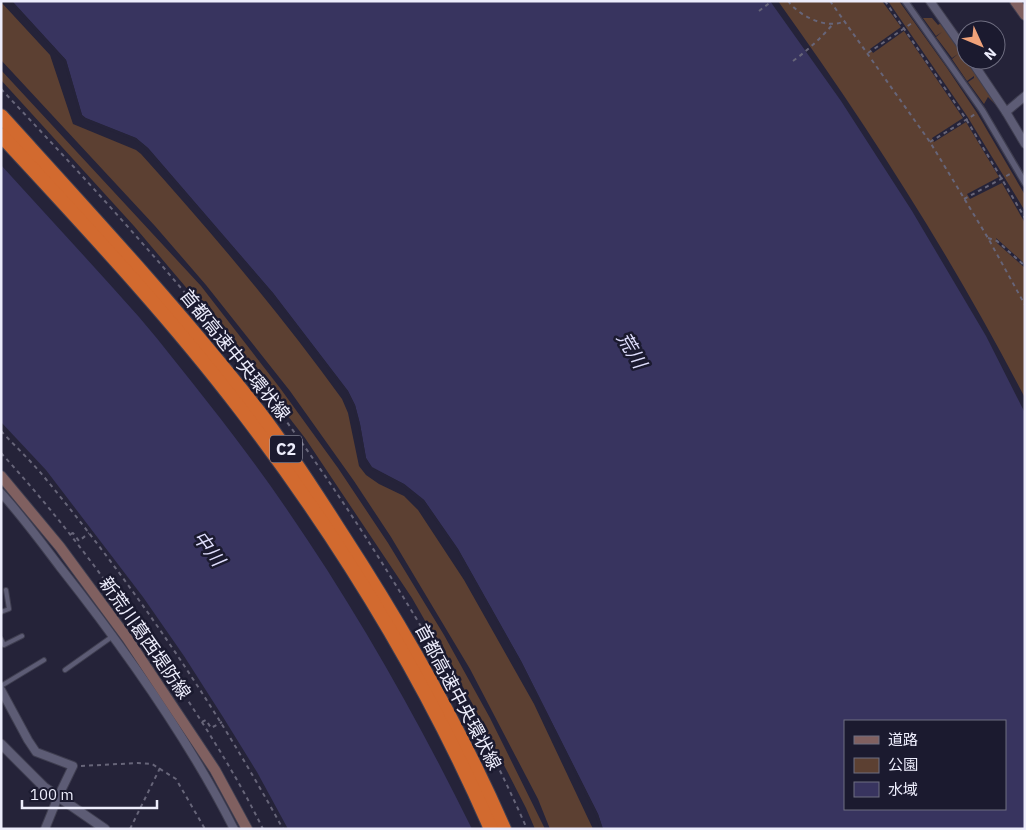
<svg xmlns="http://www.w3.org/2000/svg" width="1026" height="830" font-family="'IBM Plex Sans','Noto Sans JP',sans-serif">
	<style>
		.green { fill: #5c4032 }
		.water { fill: #38345f; fill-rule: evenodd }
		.pier { fill: #252339 }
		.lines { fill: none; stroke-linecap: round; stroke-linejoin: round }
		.service-casing { stroke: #3f3e50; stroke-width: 6 }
		.pedestrian-casing { stroke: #3f3e50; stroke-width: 8 }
		.minor-casing { stroke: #3f3e50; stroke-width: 10 }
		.tertiary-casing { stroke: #3f3e50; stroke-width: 11 }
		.secondary-casing { stroke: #3f3e50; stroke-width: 12 }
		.motorway-casing { stroke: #3f3e50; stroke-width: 16 }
		.path { stroke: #676579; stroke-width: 2; stroke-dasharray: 4 4; stroke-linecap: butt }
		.service { stroke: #5d5c75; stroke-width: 4 }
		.pedestrian { stroke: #5d5c75; stroke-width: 5.5 }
		.minor { stroke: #5d5c75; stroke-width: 8 }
		.tertiary { stroke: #5d5c75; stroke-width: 9 }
		.secondary { stroke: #806060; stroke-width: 10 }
		.motorway { stroke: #d26a2f; stroke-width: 14 }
		.labels { text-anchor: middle; stroke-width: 5; stroke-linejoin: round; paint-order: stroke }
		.shield { fill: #1b1a2f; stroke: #aeaebe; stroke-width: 1 }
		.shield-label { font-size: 16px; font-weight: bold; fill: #ededfc }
		.street-label { font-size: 18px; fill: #ededfc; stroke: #1b1a2f }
		.water-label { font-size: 19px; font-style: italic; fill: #deddfc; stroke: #1b1a2f }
	</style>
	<rect width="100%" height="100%" fill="#252339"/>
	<g class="green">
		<path d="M 778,1 L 882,1 L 901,27 L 870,49 L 873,53 L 904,31 L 963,118 L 932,138 L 934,142 L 966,122 L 999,177 L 967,194 L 970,199 L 1002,183 L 1025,223 L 1025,264 L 996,238 L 997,243 L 1025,268 L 1025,398 C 953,259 869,128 778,1 Z"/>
		<polygon points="888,1 899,1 947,68 977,113 1025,195 1025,211 967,116"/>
		<path d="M 1,2 L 50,55 L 73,124 L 136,150 L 141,154 C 212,233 280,313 342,399 L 348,413 L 359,466 L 366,475 L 379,484 L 404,496 L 418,510 L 464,580 L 534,704 L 593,829 L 550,829 L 538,799 L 470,669 L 391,537 L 354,481 L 290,391 L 206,285 L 155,226 L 1,60 Z"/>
		<polygon points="923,18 932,18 938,25 941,23 998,107 988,97 984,104 968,82 974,78 974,76 967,81 952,59 958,54 952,58 936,37 942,32 936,36"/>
		<polygon points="1,70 201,286 280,388 338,468 388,543 444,635 490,718 545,829 535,829 526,808 471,701 412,598 305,438 212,318 134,226 1,80"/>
	</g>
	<g class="water">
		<path d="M 12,1 L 770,1 L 841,101 L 912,211 L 986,336 L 1025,413 L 1025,829 L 603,829 L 598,814 L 521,661 L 458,549 L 424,500 L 404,484 L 372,467 L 366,458 L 360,424 L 355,405 L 348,391 L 273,293 L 148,148 L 136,138 L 85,118 L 82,115 L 66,60 ZM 845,721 L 1005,721 L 1005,809 L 845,809 Z"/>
		<path d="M 1,165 C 47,216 94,266 139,317 C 163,345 186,375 209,404 C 313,535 398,679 472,829 L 288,829 L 257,772 L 223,717 L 184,656 L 143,597 L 46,470 L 1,422 Z"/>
	</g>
	<polygon class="pier" points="9,1 12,1 66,60 82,115 86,118 136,138 148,148 273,293 348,391 355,405 360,424 366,458 372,468 404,484 424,500 458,549 521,661 598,814 603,829 600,829 595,815 571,765 519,662 456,550 422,502 403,487 371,469 364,459 358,425 353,406 346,392 271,294 146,150 134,140 85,121 80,116 64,62"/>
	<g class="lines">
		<defs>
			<g id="service">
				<polyline points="1,612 9,609 6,590"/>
				<polyline points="1,639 4,645 22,636"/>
				<polyline points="65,670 113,636"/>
				<polyline points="1,686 44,660"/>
			</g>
			<polyline id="pedestrian" points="905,1 982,110 1025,183"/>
			<g id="minor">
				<polyline points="930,1 966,52"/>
				<polyline points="971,60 1006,112"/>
				<polyline points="1025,96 1006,112 1025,144"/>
				<path d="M 1,493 C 22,516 41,542 60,567 C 124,648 187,736 234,829"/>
				<polyline points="1,690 28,740 36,752 73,766 58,797 45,829"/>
			</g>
			<polyline id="tertiary" points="1,744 44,787 105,829"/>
			<g id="secondary">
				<polyline points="1015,1 1025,15"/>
				<polyline points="1,476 60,547 127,638 215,770 247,829"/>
			</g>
			<g id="motorway">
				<path d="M 1,116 C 89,213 178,309 259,412 C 289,451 316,494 343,536 C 404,630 459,726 504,829"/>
				<path d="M 1,135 C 83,224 167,313 241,410 C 339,538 426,680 491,829"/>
			</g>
		</defs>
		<use href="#service" class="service-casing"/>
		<use href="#pedestrian" class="pedestrian-casing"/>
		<use href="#minor" class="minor-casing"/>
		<use href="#tertiary" class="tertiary-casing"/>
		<use href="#secondary" class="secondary-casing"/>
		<use href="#motorway" class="motorway-casing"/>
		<g class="path">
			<path d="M 788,1 C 799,16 827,30 845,21"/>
			<polyline points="830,1 930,142 988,238 1025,305"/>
			<polyline points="885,1 966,119 1025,218"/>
			<polyline points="759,11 772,1"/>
			<polyline points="868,53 912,23"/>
			<path d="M 793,61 C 808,50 821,38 833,24"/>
			<path d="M 1,89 C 71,163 141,239 206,318 C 274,400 336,488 392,579 C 442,659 489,742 527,829"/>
			<polyline points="930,142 977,113"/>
			<polyline points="964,199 1012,173"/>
			<polyline points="988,238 997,241 1025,266"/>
			<path d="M 1,431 C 16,447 32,462 45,478 C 135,587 215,705 283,829"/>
			<path d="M 1,453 C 61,518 112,588 161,660 C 198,715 234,770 263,829"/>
			<polyline points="71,534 73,533 79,541 89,533"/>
			<polyline points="202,722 206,720 211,728 222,722"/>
			<polyline points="81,766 138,763 152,764 176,779 205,829"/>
			<polyline points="130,829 160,768"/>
		</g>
		<use href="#service" class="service"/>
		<use href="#pedestrian" class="pedestrian"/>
		<use href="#minor" class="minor"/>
		<use href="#tertiary" class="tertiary"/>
		<use href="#secondary" class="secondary"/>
		<use href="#motorway" class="motorway"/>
	</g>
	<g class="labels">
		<rect class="shield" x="270" y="435.5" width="32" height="27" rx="4"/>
		<g class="shield-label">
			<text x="286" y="455">C2</text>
		</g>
		<g class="street-label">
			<text transform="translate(235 355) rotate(51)" y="6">首都高速中央環状線</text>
			<text transform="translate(145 638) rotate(55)" y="6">新荒川葛西堤防線</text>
			<text transform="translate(458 697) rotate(62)" y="6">首都高速中央環状線</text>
		</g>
		<g class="water-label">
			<text transform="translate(632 350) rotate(59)" y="7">荒川</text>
			<text transform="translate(209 548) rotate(53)" y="7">中川</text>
		</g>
	</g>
	<rect width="1026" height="830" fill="none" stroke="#ededfc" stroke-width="5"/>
	<rect x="844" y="720" width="162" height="90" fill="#1b1a2f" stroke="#6f6e81"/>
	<rect x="854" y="736" width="25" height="8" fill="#806060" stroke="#6f6e81"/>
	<text x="888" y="745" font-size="15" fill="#ededfc">道路</text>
	<rect x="854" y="758" width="25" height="15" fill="#5c4032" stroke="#6f6e81"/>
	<text x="888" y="770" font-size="15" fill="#ededfc">公園</text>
	<rect x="854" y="782" width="25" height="15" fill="#38345f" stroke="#6f6e81"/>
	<text x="888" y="795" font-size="15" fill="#ededfc">水域</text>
	<g transform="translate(981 45) rotate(134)"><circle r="24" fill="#1b1a2f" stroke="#6f6e81"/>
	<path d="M0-4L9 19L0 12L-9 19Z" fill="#f0a27a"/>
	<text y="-8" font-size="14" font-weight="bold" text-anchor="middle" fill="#ededfc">N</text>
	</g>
	<path d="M22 800v8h135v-8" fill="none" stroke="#ededfc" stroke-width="2.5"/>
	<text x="30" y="800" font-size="15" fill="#ededfc" stroke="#1b1a2f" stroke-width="4" paint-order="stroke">100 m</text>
</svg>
